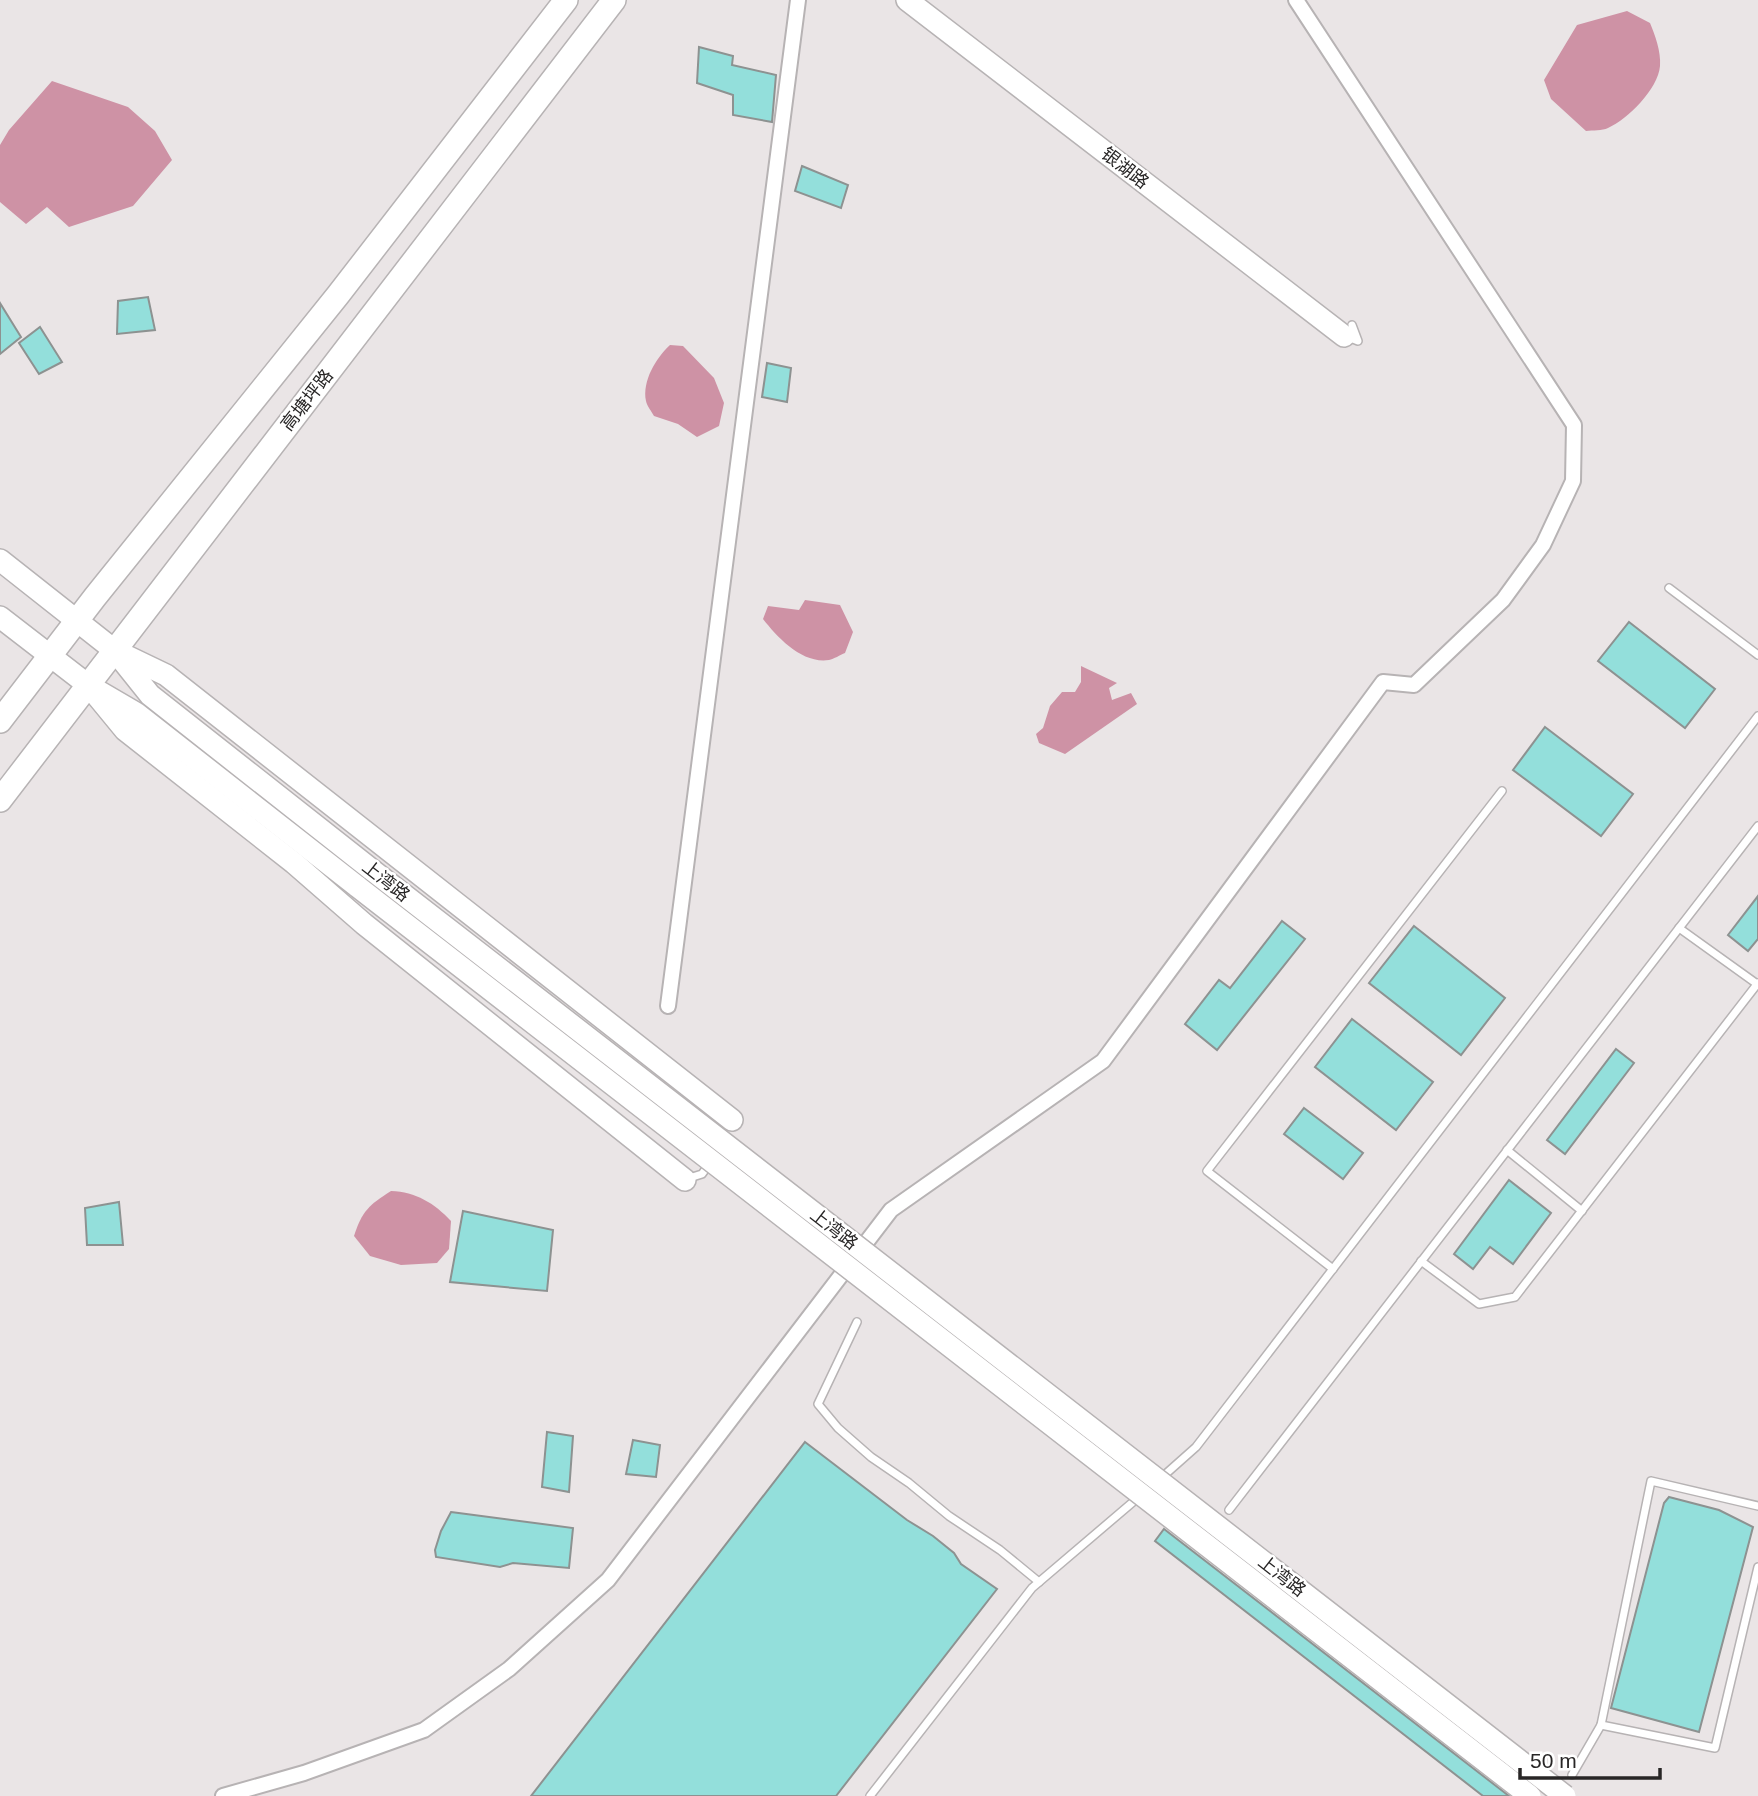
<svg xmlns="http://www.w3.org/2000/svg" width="1758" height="1796" font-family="Arial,'Noto Sans SC',sans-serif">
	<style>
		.water { fill: #ce92a5 }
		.building { fill: #93dfdb; stroke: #8d9291; stroke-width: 2 }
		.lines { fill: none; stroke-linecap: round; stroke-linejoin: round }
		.lane-casing { stroke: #b7b3b4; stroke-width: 10 }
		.street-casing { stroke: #b7b3b4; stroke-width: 18 }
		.secondary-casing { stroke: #b7b3b4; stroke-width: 24 }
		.primary-casing { stroke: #b7b3b4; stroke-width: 26 }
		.lane { stroke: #fff; stroke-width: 7 }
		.street { stroke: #fff; stroke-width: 14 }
		.secondary { stroke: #fff; stroke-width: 21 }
		.primary { stroke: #fff; stroke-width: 23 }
		.secondary-bridge-casing { stroke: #b7b3b4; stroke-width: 24; stroke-linecap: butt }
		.secondary-bridge { stroke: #fff; stroke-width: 21 }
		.labels { text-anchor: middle; stroke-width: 5; stroke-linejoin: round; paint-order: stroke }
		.street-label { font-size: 18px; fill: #282626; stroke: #fff }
	</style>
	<rect width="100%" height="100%" fill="#eae5e6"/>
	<g class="water">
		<path d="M 1627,11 L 1650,23 C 1655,35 1661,51 1660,66 C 1658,89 1628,119 1608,128 C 1602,131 1593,130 1586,131 L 1551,99 L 1544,80 L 1577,25 Z"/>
		<polygon points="52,81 128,107 155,131 172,160 133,206 69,227 47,207 26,224 0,202 0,145 9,130"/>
		<path d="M 670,345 L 683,346 L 714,378 L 724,403 L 719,426 L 697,437 L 678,424 L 654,416 C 652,412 647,406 646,401 C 642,381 656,358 670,345 Z"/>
		<path d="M 805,600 L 840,605 L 853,632 L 845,653 C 840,655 834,659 829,660 C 802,664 778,638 763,619 L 768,606 L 799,610 Z"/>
		<polygon points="1081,666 1117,683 1109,688 1112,700 1131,693 1137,704 1065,754 1039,743 1036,734 1043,728 1050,706 1062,692 1075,692 1081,682"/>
		<path d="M 391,1191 C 416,1192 434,1203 451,1221 L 449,1249 L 437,1263 L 401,1265 L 370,1256 L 354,1236 C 362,1211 369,1205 391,1191 Z"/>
	</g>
	<g class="building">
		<polygon points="699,47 733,56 732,65 776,75 772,122 733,115 733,95 697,83"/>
		<polygon points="802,166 848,185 841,208 795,191"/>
		<polygon points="148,297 155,330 117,334 118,301"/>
		<polygon points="0,303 21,337 0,354"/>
		<polygon points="40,327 62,362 39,374 19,343"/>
		<polygon points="767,363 791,368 787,402 762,397"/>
		<polygon points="1629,622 1715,689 1685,728 1598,661"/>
		<polygon points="1545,727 1633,794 1601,836 1513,770"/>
		<polygon points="1758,896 1758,939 1748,951 1728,935"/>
		<polygon points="1282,921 1305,939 1217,1050 1185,1024 1219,980 1230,988"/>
		<polygon points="1414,926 1505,998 1461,1055 1369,983"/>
		<polygon points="1352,1019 1433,1082 1396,1130 1315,1067"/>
		<polygon points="1616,1049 1634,1063 1565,1154 1547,1140"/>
		<polygon points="1304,1108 1363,1153 1343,1179 1284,1134"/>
		<polygon points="1509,1180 1551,1213 1513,1264 1490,1247 1473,1269 1454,1254"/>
		<polygon points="119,1202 123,1245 87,1245 85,1208"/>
		<polygon points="463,1211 553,1230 547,1291 450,1282"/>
		<polygon points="547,1432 573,1436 569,1492 542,1487"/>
		<polygon points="633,1440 660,1445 656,1477 626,1474"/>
		<polygon points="805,1442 907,1520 933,1536 954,1553 961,1564 997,1589 836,1796 531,1796"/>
		<polygon points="1669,1497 1719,1510 1753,1527 1699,1732 1611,1708 1664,1503"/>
		<polygon points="451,1512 573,1528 569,1568 513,1563 500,1567 436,1557 435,1550 441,1531"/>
		<polygon points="1164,1529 1509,1796 1483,1796 1155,1541"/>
	</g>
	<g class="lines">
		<defs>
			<g id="lane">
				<polyline points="1348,337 1358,341 1352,325"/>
				<polyline points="1669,588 1758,655"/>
				<polyline points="1679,928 1757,984"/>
				<polyline points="1507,1150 1582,1211"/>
				<polyline points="686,1179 702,1174 710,1163"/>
				<polyline points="1421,1261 1479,1304 1515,1297 1758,983"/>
				<polyline points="1333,1269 1207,1171 1502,791"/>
				<polyline points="857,1322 818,1404 838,1428 871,1457 909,1483 949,1516 1000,1550 1039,1582"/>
				<polyline points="1160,1479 1196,1447 1758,716"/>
				<polyline points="1229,1510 1758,826"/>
				<polyline points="1601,1725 1715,1748 1758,1567"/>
				<polyline points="1572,1775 1601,1725 1651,1481 1758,1506"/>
				<polyline points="870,1796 1032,1588 1140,1496"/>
			</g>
			<g id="street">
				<polyline points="668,1006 798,0"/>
				<polyline points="223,1796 304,1773 424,1730 509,1669 608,1580 891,1210 1103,1061 1383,682 1414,685 1503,600 1543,545 1573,481 1574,425 1296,0"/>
			</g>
			<g id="secondary">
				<polyline points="907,0 1344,336"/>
				<polyline points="0,560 114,650 150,695 372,870"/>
				<polyline points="0,617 88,685 136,713 358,887"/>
				<polyline points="114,650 166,675 732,1120"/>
				<polyline points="88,685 125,730 294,863 364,924 685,1180"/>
			</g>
			<g id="primary">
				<polyline points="0,721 95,597 338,295 566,0"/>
				<polyline points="0,800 614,0"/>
			</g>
		</defs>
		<use href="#lane" class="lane-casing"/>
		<use href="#street" class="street-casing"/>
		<use href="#secondary" class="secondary-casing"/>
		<use href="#primary" class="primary-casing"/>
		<use href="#lane" class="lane"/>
		<use href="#street" class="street"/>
		<use href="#secondary" class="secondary"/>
		<use href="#primary" class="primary"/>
		<defs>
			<g id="secondary-bridge">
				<polyline points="372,870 1565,1796"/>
				<polyline points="358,887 1530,1796"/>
			</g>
		</defs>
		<use href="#secondary-bridge" class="secondary-bridge-casing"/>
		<use href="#secondary-bridge" class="secondary-bridge"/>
	</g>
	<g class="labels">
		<g class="street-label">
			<text transform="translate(1125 168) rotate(38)" y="6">银湖路</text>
			<text transform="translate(307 400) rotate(-52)" y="6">高塘坪路</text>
			<text transform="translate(386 881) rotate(38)" y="6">上湾路</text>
			<text transform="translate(834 1229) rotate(38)" y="6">上湾路</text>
			<text transform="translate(1282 1576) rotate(38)" y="6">上湾路</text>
		</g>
	</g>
	<path d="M1520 1768v10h140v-10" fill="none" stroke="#282626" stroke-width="3.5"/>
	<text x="1530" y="1768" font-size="21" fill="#282626" stroke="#ffffff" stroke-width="5" paint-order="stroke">50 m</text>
</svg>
